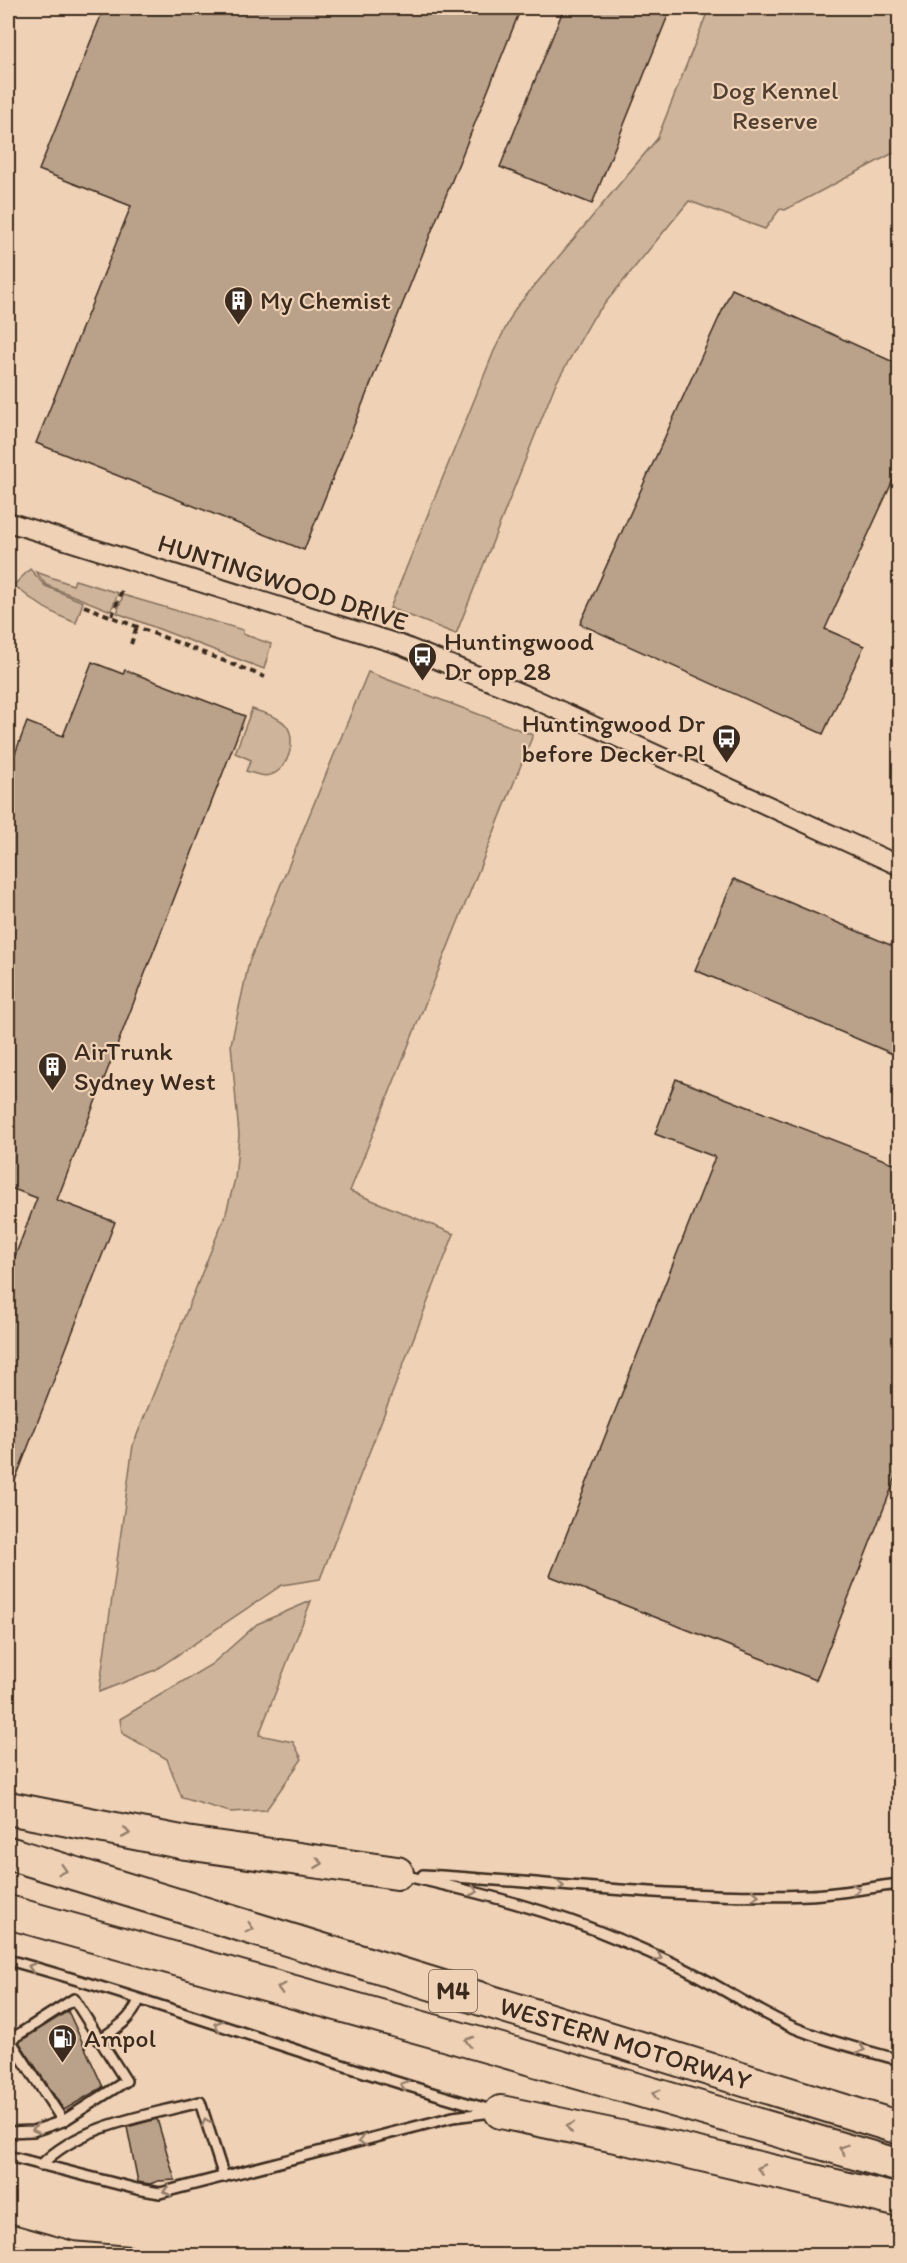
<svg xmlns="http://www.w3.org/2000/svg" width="907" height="2263" font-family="Itim,sans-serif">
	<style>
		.green { fill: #ceb49a; stroke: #846f5c; stroke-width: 1.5 }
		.building { fill: #baa18a; stroke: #3b2a1e; stroke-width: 1.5 }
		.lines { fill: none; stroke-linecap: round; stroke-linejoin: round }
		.lane-casing { stroke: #3b2a1e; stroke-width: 14 }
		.street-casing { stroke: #3b2a1e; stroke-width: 22 }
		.highway-casing { stroke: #3b2a1e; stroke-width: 36 }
		.path { stroke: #3b2a1e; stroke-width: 4; stroke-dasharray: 6 4.5; stroke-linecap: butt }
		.lane { stroke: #efd2b6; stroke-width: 9 }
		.street { stroke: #efd2b6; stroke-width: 18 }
		.highway { stroke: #efd2b6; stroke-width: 32 }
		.oneway { stroke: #957e6a }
		.labels { text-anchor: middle; stroke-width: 4.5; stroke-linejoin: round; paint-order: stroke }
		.shield { fill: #efd2b6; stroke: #715c4c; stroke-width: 1.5 }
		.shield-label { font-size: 24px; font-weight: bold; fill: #3b2a1e }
		.park-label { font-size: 26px; fill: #513f31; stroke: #efd2b6 }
		.poi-label { font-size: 26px; fill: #3b2a1e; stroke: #efd2b6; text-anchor: start }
		.street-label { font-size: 26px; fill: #3b2a1e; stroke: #efd2b6 }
	</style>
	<rect width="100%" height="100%" fill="#efd2b6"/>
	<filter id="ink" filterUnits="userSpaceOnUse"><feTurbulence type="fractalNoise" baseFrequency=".0167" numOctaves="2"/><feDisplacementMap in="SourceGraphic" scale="12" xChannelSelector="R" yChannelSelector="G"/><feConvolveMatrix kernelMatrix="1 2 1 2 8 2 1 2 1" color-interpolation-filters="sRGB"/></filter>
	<g filter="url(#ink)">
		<g class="green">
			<polygon points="709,8 899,8 899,150 785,210 780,209 765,229 689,201 593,318 555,385 456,634 390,608 494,351 515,309 657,139"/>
			<path d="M 30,569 L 45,586 L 83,602 L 76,623 C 52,614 33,602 14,585 Z"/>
			<polygon points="36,572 73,585 75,580 118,593 111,611 46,585"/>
			<polygon points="123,595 243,630 243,634 271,644 264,669 117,613"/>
			<polygon points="368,672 533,735 350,1191 454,1234 320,1579 282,1585 155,1670 99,1692 133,1445 226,1213 235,1179 239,1135 231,1044 249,962"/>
			<path d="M 252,709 C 263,713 278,716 286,725 C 297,738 289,768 273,774 C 265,778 255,774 246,771 L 251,760 L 235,753 Z"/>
			<polygon points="311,1601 259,1735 293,1742 302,1759 266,1810 230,1812 182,1798 167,1759 122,1733 120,1719 212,1664 257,1624"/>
		</g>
		<g class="building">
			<polygon points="104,8 521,8 304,550 36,443 131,206 39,170"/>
			<polygon points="564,8 671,8 592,204 500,167"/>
			<polygon points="732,289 900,365 900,465 825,629 864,646 823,734 580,624"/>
			<polygon points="92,662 123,674 125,670 245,716 57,1200 115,1222 9,1496 8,1275 37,1198 8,1187 8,772 27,722 63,736"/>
			<polygon points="734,879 900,949 900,1057 695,970"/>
			<polygon points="676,1079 900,1166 900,1467 816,1680 550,1576 715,1157 655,1134"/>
			<polygon points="68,2011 103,2087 64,2110 19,2042"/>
			<polygon points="157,2119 175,2180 158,2181 150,2184 138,2182 127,2127"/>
		</g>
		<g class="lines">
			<defs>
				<g id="lane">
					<path d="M 402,1875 C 477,1892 550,1910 620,1940 C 642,1949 665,1959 687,1970 C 723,1988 757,2012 795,2028 C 829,2042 864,2050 900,2060"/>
					<path d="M 423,1875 C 552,1882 680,1900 809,1895 C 839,1894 870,1887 900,1884"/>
					<path d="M 8,1960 C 172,2005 331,2066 495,2111"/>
					<polygon points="74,1999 126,2081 63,2121 10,2040"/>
					<path d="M 99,2040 C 117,2028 131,2020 139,2000"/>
					<polyline points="8,2132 33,2131 63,2121"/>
					<polyline points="8,2156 137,2189 160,2193 453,2117 492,2112"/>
					<path d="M 41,2165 C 81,2124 147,2116 200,2102 L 224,2177"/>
				</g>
				<g id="street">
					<polyline points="8,522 401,645 532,698 900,866"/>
					<polyline points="8,2233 72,2251 129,2256"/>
				</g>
				<g id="highway">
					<polyline points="8,1808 186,1843 397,1873"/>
					<path id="s1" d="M 8,1853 L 900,2128"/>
					<polyline points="8,1912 501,2050 900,2166"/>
					<polyline points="501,2112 668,2147 900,2201"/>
				</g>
			</defs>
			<use href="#lane" class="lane-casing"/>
			<use href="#street" class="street-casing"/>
			<use href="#highway" class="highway-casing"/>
			<g class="path">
				<polyline points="84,606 265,677"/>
				<polyline points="112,616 123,588"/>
				<polyline points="131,644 137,626"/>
			</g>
			<use href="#lane" class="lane"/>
			<use href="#street" class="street"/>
			<use href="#highway" class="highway"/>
		</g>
		<defs><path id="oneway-chevron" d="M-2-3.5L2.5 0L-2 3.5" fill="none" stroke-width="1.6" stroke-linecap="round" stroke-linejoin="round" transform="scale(1.5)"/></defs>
		<g class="oneway">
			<use href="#oneway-chevron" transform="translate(126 1833) rotate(10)"/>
			<use href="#oneway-chevron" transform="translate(319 1863) rotate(7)"/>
			<use href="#oneway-chevron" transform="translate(63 1870) rotate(17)"/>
			<use href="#oneway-chevron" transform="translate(560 1886) rotate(5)"/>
			<use href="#oneway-chevron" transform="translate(856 1889) rotate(-7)"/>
			<use href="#oneway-chevron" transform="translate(474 1891) rotate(15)"/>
			<use href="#oneway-chevron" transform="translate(755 1895) rotate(1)"/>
			<use href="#oneway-chevron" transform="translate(250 1928) rotate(17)"/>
			<use href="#oneway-chevron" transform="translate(658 1957) rotate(24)"/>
			<use href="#oneway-chevron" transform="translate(32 1967) rotate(-164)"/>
			<use href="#oneway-chevron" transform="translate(281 1988) rotate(-164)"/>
			<use href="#oneway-chevron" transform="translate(218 2025) rotate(-162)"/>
			<use href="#oneway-chevron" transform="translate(469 2041) rotate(-164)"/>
			<use href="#oneway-chevron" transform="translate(861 2049) rotate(15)"/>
			<use href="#oneway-chevron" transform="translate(404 2085) rotate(-164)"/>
			<use href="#oneway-chevron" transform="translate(656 2094) rotate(-164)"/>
			<use href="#oneway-chevron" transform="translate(206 2122) rotate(-108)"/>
			<use href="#oneway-chevron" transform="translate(570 2127) rotate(-168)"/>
			<use href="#oneway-chevron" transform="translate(36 2129) rotate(167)"/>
			<use href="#oneway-chevron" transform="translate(362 2141) rotate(165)"/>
			<use href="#oneway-chevron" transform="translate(843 2149) rotate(-163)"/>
			<use href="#oneway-chevron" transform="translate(761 2169) rotate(-167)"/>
			<use href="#oneway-chevron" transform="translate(167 2191) rotate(170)"/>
		</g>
	</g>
	<defs>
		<symbol id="building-pin" viewBox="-11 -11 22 30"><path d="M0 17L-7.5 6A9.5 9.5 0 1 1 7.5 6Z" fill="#3b2a1e" stroke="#efd2b6"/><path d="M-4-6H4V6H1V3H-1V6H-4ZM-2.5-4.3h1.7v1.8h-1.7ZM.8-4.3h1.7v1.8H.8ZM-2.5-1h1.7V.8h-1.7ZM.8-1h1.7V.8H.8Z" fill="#fff"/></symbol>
		<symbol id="bus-pin" viewBox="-11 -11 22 30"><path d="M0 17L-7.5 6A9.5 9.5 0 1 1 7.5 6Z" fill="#3b2a1e" stroke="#efd2b6"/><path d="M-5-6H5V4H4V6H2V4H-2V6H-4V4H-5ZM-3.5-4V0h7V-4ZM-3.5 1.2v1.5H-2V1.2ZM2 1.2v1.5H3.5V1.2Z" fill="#fff"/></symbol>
		<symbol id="fuel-pin" viewBox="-11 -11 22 30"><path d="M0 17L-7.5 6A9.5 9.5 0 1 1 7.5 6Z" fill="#3b2a1e" stroke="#efd2b6"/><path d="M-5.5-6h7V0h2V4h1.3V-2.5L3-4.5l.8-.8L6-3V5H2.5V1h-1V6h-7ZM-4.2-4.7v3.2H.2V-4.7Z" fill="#fff"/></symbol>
	</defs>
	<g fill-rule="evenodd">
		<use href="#building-pin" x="222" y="284" width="33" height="45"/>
		<use href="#bus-pin" x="406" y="640" width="33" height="45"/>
		<use href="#bus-pin" x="710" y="722" width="33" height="45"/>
		<use href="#building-pin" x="36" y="1050" width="33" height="45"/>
		<use href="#fuel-pin" x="46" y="2022" width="33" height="45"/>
	</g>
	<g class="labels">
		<rect class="shield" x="429" y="1970" width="48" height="42" rx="4.5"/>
		<g class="shield-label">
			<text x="453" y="1999">M4</text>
		</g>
		<g class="park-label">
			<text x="775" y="99">Dog Kennel<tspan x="775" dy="30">Reserve</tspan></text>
		</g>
		<g class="poi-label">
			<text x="260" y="309">My Chemist</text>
			<text x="444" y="650">Huntingwood<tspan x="444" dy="30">Dr opp 28</tspan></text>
			<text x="705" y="732" text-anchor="end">Huntingwood Dr<tspan x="705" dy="30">before Decker Pl</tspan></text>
			<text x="74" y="1060">AirTrunk<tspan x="74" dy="30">Sydney West</tspan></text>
			<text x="84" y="2047">Ampol</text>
		</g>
		<g class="street-label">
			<text transform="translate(283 582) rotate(18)" y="9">HUNTINGWOOD DRIVE</text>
			<text dy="9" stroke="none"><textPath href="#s1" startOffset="646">WESTERN MOTORWAY</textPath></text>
		</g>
	</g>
	<rect width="907" height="2263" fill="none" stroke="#efd2b6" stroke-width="30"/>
	<rect x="15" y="15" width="877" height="2233" fill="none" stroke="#3b2a1e" stroke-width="2" filter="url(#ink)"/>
</svg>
